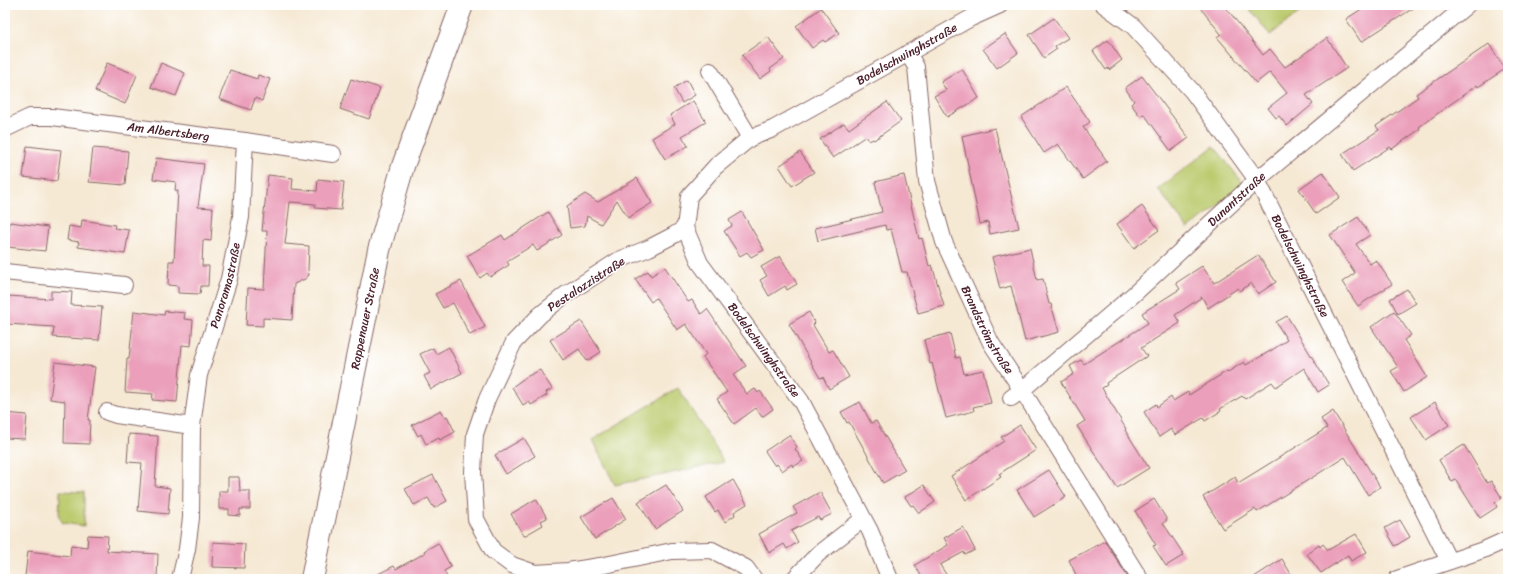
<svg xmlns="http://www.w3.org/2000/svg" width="1513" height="584" font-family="Sriracha,sans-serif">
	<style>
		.green { fill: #bccb6e; stroke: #83754c }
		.building { fill: #eb9fba }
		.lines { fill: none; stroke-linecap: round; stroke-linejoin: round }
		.street-casing { stroke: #866666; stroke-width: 18 }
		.secondary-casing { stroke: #866666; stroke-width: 24 }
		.street { stroke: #fff; stroke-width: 16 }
		.secondary { stroke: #fff; stroke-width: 22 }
		.labels { text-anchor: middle; stroke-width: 3; stroke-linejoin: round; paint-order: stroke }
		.street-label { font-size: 12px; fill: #4a1f2b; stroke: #fff }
	</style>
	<rect width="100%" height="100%" fill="#fff"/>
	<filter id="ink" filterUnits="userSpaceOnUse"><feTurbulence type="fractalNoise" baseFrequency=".025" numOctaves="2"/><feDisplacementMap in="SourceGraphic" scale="8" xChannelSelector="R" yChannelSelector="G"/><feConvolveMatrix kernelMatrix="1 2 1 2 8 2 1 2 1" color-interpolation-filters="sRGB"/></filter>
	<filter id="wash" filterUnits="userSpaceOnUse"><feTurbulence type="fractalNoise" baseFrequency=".012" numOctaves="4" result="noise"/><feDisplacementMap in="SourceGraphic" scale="16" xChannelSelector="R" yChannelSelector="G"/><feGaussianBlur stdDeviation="0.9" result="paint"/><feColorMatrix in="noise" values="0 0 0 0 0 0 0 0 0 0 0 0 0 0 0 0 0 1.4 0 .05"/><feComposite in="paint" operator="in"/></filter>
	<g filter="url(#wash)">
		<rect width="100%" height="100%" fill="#f6e9d4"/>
		<g class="green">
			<polygon points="1246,5 1309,5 1270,35"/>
			<polygon points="1214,146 1245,186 1188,229 1158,189"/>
			<polygon points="678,388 724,462 615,485 592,440"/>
			<polygon points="60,491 84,492 84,526 63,523 59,517"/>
		</g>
		<g id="blocks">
			<g class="building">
				<polygon points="1198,5 1224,5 1263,55 1270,49 1285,67 1327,38 1347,68 1306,95 1313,104 1287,126 1279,116 1276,118 1268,108 1287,93 1270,72 1256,83 1217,37 1221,34"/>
				<polygon points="1368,5 1418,5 1361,42 1346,19"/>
				<polygon points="821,8 839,33 825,42 823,40 812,48 796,26"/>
				<polygon points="1054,18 1068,38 1055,46 1057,49 1044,58 1029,35"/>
				<polygon points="1005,34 1018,53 997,68 983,49"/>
				<polygon points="768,37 784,59 770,69 771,71 760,79 742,55"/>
				<polygon points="1108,40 1122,60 1109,70 1108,68 1106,70 1093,51"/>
				<polygon points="1489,44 1505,69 1478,87 1477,85 1419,127 1420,129 1392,149 1390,147 1353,171 1342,154 1379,130 1376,126 1418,97 1416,94"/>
				<polygon points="107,63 137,75 125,104 95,91"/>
				<polygon points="161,63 185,73 176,96 151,87"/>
				<polygon points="962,69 979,98 947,117 934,96 946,90 941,82"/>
				<polygon points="230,70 257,79 258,75 270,79 262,101 255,98 251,110 219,99"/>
				<polygon points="1142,76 1189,138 1171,151 1144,114 1140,116 1131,104 1134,101 1125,88"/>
				<polygon points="351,79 380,88 369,119 340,109"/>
				<polygon points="687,80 695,95 682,103 674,88"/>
				<polygon points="1066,87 1090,122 1083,127 1107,161 1083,179 1058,144 1044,153 1021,117"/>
				<polygon points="693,101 706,122 682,136 688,146 665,159 652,138 675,124 670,115"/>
				<polygon points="887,102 901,121 874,140 873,139 869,141 866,136 833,158 820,139 844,123 849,129"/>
				<polygon points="995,128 1019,228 990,234 988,222 980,224 962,136"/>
				<polygon points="27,146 61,150 57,181 23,177"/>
				<polygon points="93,148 128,151 125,185 89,182"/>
				<polygon points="800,152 814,172 792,186 779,166"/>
				<polygon points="156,158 204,164 198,207 213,208 211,241 203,240 202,266 209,266 208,286 201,286 200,294 178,293 178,286 168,285 169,261 174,261 178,191 175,190 176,182 153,179"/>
				<polygon points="1323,172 1340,197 1316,214 1299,189"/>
				<polygon points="268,175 293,178 292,189 317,191 318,179 344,182 341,210 315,208 315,204 290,202 285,244 309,246 308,270 309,275 305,279 294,284 292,320 263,318 263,326 246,325 248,288 264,289 267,231 262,231"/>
				<polygon points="904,175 919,239 922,238 929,266 932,265 944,306 918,313 907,272 902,272 891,229 886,230 885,225 818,241 815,228 882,212 875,182"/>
				<polygon points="637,178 652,203 628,218 617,200 601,224 587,216 585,226 570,228 567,206 585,194 598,202"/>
				<polygon points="1142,206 1159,230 1134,248 1117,224"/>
				<polygon points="548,212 562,235 537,251 533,245 507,261 509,265 490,277 487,273 480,278 467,256 502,235 505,240"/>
				<polygon points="742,212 764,250 751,257 747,252 740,256 724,231 732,226 729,220"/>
				<polygon points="1358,217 1370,235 1356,244 1370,264 1376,260 1392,284 1358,306 1342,282 1355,273 1330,235"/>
				<polygon points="82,220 115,225 114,228 129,230 125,254 78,247 79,242 67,240 69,226 81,228"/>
				<polygon points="10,222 48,227 45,251 7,247"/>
				<polygon points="1030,248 1037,280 1043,279 1049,304 1051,304 1059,332 1025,341 1011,286 1000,289 992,257"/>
				<polygon points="1258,255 1276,282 1258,294 1251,283 1240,291 1238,288 1208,308 1202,297 1175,315 1180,323 1141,348 1147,356 1106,383 1107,385 1102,388 1126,429 1125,430 1149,468 1117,488 1077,426 1085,421 1061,382 1074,374 1070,366 1081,360 1084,364 1148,323 1142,313 1180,289 1176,283 1202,266 1214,283"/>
				<polygon points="780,256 797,284 787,290 785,286 769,296 760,280 767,276 761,267"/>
				<polygon points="665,267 688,302 692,300 701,314 707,309 746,366 733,375 747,394 755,389 758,393 760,391 773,409 762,417 756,408 734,424 717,399 727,392 703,357 706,354 686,324 677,330 656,298 651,302 635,279 648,271 651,276"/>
				<polygon points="461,281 485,327 470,335 453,303 443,308 435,294"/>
				<polygon points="1407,289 1416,303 1398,314 1390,299"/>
				<polygon points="51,291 72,292 71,305 102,307 99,340 53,337 54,327 7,324 9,296 51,299"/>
				<polygon points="134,311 164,315 165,311 185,313 184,319 193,320 191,346 182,345 177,402 152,400 153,394 125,392 127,359 129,359"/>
				<polygon points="1394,311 1411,335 1404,340 1427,377 1404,392 1391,371 1398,367 1371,327"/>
				<polygon points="809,312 815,323 813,325 829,352 833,350 849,377 829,389 823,377 820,378 789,324"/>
				<polygon points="1287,316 1329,385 1318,392 1304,368 1276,387 1272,382 1245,399 1242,396 1220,409 1221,411 1205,421 1203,418 1175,435 1171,429 1159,437 1144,412 1156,404 1157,407 1171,397 1173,401 1188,392 1189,395 1227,371 1228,372 1244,362 1246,365 1272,350 1287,340 1276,322"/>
				<polygon points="581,321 601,352 587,361 579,349 563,360 550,340"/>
				<polygon points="950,333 956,358 960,357 964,374 983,370 991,403 973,407 974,411 946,418 932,363 930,364 924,340"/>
				<polygon points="449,347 462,373 431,389 424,376 430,373 420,354 433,348 436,354"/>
				<polygon points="55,362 95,367 88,420 90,420 89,444 64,443 65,401 50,399"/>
				<polygon points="540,370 552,389 546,392 547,395 531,405 529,401 523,405 512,387 526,377"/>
				<polygon points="860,402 871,423 876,421 905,470 883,483 849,422 847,423 841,412"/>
				<polygon points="1435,402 1449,425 1426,440 1411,417"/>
				<polygon points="441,410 445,417 447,416 455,432 440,440 439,438 426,444 421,434 418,436 412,425"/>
				<polygon points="1333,411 1380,487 1368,495 1345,457 1257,512 1255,509 1223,529 1203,497 1235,477 1238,483 1327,428 1321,419"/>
				<polygon points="5,413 27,415 25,439 5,438"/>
				<polygon points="1020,425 1036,450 999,474 1001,477 966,500 951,476 1004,441 1001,437"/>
				<polygon points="129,434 158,436 155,486 170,488 168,514 138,511 142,463 127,462"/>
				<polygon points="789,435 797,447 795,449 803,461 793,467 792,464 782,471 777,464 775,466 765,451"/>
				<polygon points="524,438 535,456 506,474 495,455"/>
				<polygon points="1464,445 1487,483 1491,481 1502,498 1495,503 1497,507 1480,518 1456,480 1452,482 1439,460"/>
				<polygon points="1049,470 1066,497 1034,517 1017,490"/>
				<polygon points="433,475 447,501 434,508 428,498 414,505 405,489"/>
				<polygon points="228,477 239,477 240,491 250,491 250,509 240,509 240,516 229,515 229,509 219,509 219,491 228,491"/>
				<polygon points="733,480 747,504 734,512 735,515 725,522 718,510 715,512 706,497"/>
				<polygon points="666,485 683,511 655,529 638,502"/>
				<polygon points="924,485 935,502 919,513 913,505 911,506 905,497"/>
				<polygon points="820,492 832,514 820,520 818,517 791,531 798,542 787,549 784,544 769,553 759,534 797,513 793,507"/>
				<polygon points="613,498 626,519 595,539 581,517"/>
				<polygon points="536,499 547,518 541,521 543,525 524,536 511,514"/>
				<polygon points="1154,499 1167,520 1163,523 1184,555 1166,566 1153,546 1156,545 1135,511"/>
				<polygon points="1400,520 1410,537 1395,546 1385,528"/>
				<polygon points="963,527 975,550 965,555 964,552 940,565 949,579 923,579 915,565 948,545 944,538"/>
				<polygon points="1356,534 1367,552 1351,561 1348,555 1321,573 1307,554 1319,545 1320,547 1323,544 1328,550"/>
				<polygon points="88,535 108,536 107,551 158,554 157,579 58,579 25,576 28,551 70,556 71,545 87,547"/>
				<polygon points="1105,541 1129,579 1078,579 1069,560"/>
				<polygon points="213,542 245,544 244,568 212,567"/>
				<polygon points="438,543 451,567 444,571 448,579 368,579 394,566 396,569 425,553 424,551"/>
				<polygon points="1282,559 1294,579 1251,579"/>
			</g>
		</g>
	</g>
	<g filter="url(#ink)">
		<use href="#blocks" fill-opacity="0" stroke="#866666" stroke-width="1"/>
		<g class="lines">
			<defs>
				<g id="street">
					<path id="s1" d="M 1104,5 L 1133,26 L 1192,91 L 1257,180 L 1449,561"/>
					<path id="s2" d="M 908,53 L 916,67 L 927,181 L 944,242 L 991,343 L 1022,390 L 1140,579"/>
					<polyline points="710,71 750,138"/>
					<path id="s3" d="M 5,129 L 30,117 L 52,117 L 245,141 L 333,154"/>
					<polyline points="685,228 674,235 649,248 619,260 565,295 540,315 514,342 487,399 475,434 473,472 476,519 493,551 512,565 535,573 568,571 600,566 672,551 712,550 746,568 754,579"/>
					<polyline points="5,272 124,285"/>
					<path id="s4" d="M 1011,398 L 1022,390 L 1133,295 L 1257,180 L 1467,5"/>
					<polyline points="107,412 116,415 192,426"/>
					<path id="s5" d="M 180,579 L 187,549 L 191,518 L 192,426 L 199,375 L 229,279 L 241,217 L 245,141"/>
					<polyline points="794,579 818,554 863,519"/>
					<path id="s6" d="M 890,579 L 870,531 L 801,401 L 700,263 L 685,228 L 689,196 L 716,166 L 750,138 L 773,129 L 971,18 L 1000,5"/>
					<polyline points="1397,579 1486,549 1508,539"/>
				</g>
				<g id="secondary">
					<path id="s7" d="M 312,579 L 379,250 L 403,166 L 462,5"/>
				</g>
			</defs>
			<use href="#street" class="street-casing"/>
			<use href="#secondary" class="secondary-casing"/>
			<use href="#street" class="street"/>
			<use href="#secondary" class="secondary"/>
		</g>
	</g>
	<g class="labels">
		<g class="street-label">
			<text dy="4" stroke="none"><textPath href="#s6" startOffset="703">Bodelschwinghstraße</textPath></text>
			<text dy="4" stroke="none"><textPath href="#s3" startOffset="167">Am Albertsberg</textPath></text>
			<text dy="4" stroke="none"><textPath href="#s4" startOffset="301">Dunantstraße</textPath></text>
			<text dy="4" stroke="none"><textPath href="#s1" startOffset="330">Bodelschwinghstraße</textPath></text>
			<text transform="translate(586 284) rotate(-33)" y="4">Pestalozzistraße</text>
			<text dy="4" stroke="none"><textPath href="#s5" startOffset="299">Panoramastraße</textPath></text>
			<text dy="4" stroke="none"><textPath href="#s7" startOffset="266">Rappenauer Straße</textPath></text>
			<text dy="4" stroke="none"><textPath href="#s2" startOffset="292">Brandströmstraße</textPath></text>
			<text transform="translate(764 350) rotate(54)" y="4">Bodelschwinghstraße</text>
		</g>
	</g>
	<rect width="1513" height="584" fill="none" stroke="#fff" stroke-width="20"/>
</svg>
